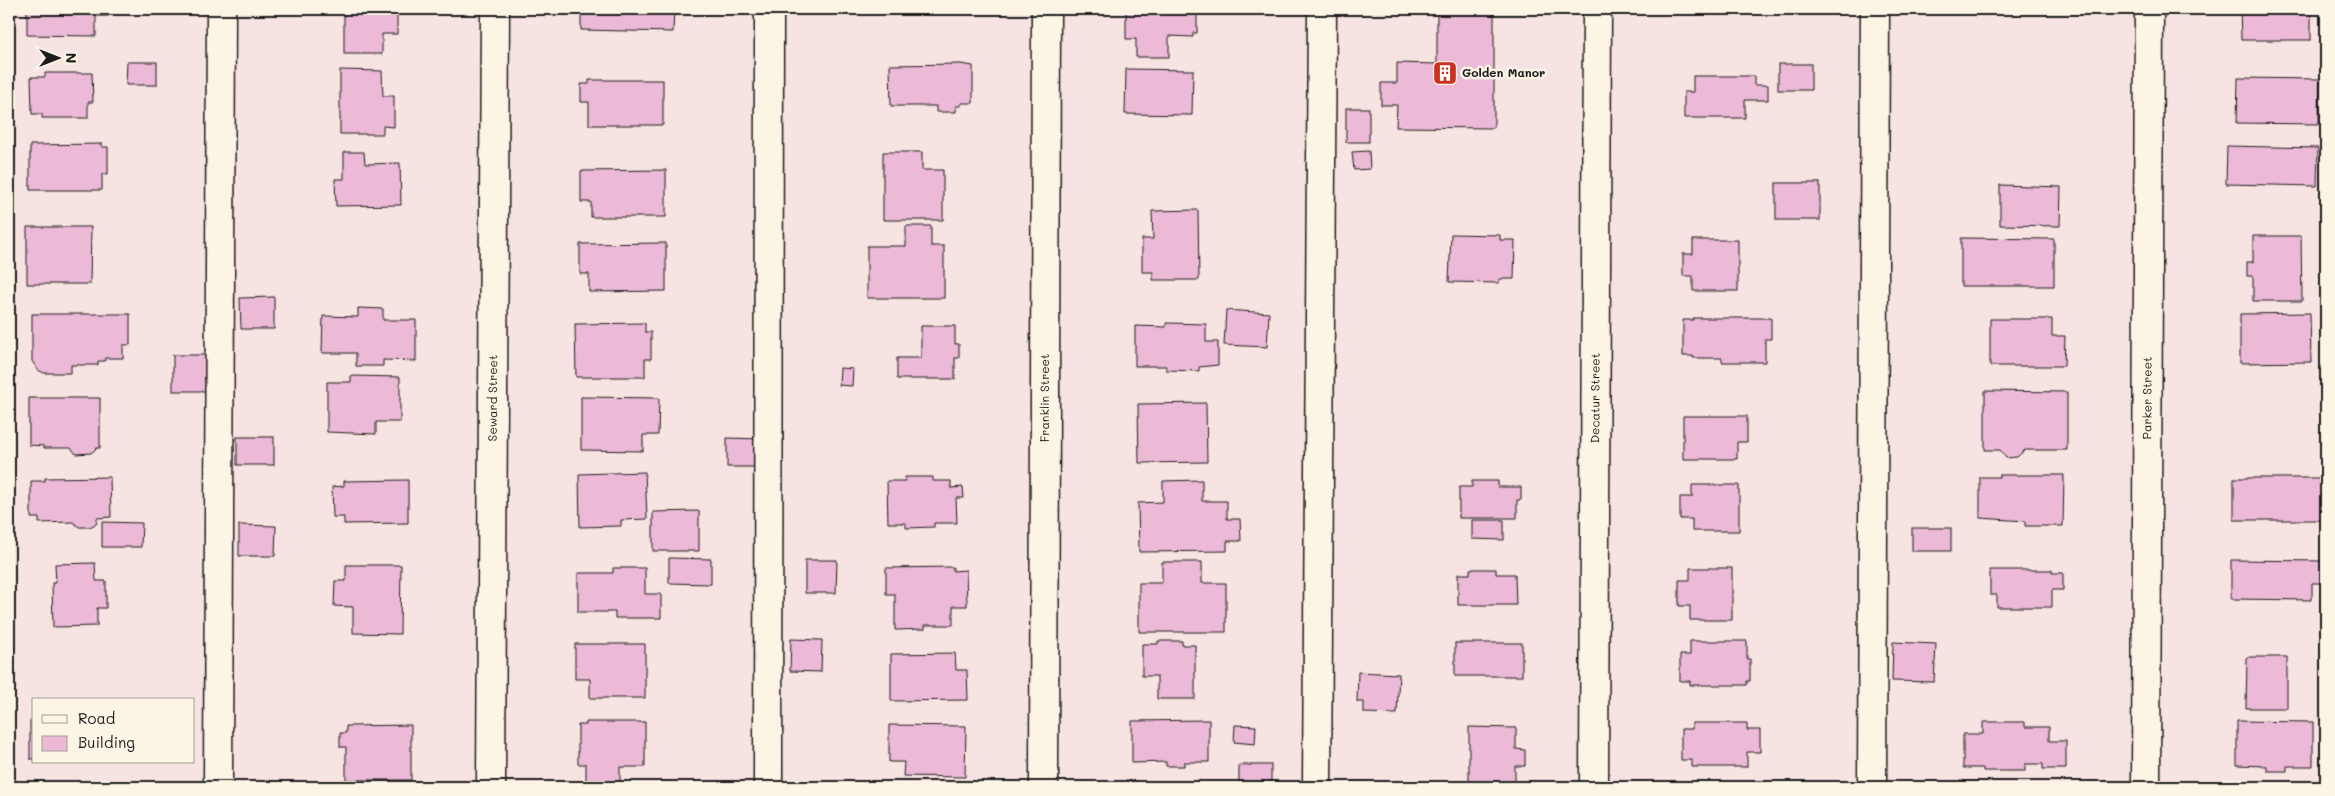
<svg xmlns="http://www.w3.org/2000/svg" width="2335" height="796" font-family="Mali,sans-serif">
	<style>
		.building { fill: #ecb9d7; stroke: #1c1c1c }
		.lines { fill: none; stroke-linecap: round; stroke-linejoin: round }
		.minor-casing { stroke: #1c1c1c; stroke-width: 31 }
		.minor { stroke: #fcf5e5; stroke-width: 28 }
		.labels { text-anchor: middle; stroke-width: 5; stroke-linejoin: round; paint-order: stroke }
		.poi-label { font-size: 12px; font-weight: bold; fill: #1c1c1c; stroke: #fcf5e5; text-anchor: start }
		.street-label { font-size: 12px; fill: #1c1c1c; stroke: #fcf5e5 }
	</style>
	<rect width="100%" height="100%" fill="#f7e3e1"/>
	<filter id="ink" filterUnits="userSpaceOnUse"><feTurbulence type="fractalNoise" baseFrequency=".02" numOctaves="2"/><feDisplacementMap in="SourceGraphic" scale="10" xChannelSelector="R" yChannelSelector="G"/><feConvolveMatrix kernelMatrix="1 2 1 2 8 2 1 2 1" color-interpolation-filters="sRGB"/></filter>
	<g filter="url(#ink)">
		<g class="building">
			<polygon points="27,9 108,9 108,16 96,16 96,36 27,35"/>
			<polygon points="353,9 397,9 397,34 382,34 382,54 344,54 344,10"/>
			<polygon points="581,9 674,9 673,32 581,30"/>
			<polygon points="1126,9 1197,9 1197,33 1193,33 1193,37 1169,36 1169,57 1136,57 1136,39 1126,39"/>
			<polygon points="1437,9 1494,9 1494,128 1396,127 1397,105 1381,105 1381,83 1397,83 1397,63 1437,64"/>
			<polygon points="2240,9 2311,9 2311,40 2241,40"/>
			<polygon points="127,62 157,62 157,85 126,85"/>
			<polygon points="961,64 973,66 973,103 961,103 961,106 956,106 956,112 936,112 936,106 891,106 890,65"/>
			<rect x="1778" y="64" width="33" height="26"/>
			<polygon points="1126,69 1193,70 1192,115 1125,114"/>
			<polygon points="340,70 382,71 383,96 394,96 394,127 383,126 383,134 340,134"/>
			<polygon points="45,73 92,73 93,102 88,102 88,118 42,118 42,114 32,114 31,77 45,77"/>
			<polygon points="1693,76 1754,76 1754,85 1768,85 1768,100 1745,100 1745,118 1684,118 1684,92 1693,92"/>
			<polygon points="2238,78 2320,79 2319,124 2237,123"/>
			<polygon points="589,80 663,80 663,125 589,125 589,102 581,102 581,84 589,84"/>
			<rect x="1346" y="108" width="23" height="34"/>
			<polygon points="102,144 102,147 108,147 108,174 102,174 102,190 30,190 30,145"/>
			<polygon points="2227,146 2318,148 2317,186 2226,184"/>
			<polygon points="1369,151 1370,169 1354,170 1352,152"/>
			<polygon points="344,152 364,152 365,164 400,163 401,205 336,206 335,179 344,179"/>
			<polygon points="883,152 922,152 922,170 943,170 943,220 883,220"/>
			<polygon points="666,170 666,217 591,217 591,202 581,202 581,171"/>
			<rect x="1776" y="183" width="44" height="37"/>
			<polygon points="2000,185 2061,187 2060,226 2000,225"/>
			<polygon points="1198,210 1199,280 1153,280 1153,272 1142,272 1142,239 1153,239 1152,211"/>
			<polygon points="906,226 931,226 931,246 944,246 944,298 867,298 867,246 906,246"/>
			<polygon points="27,227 91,227 90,284 27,284"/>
			<polygon points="1451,234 1500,235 1500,240 1515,240 1514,279 1499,279 1499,283 1449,282"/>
			<polygon points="2253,236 2301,236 2302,301 2253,301 2253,276 2247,276 2247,262 2253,262"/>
			<polygon points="1961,238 2054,239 2054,286 1961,286"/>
			<polygon points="1693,240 1738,240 1738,291 1693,291 1693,276 1683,276 1683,254 1693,254"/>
			<polygon points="666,243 666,291 589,292 589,274 580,274 580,244"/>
			<polygon points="274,297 274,329 241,329 240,298"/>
			<polygon points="358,308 383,309 383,320 416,320 416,361 383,360 383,366 356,366 356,353 322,353 323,316 358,317"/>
			<polygon points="1226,310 1269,313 1267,347 1224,345"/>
			<polygon points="2310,313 2311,362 2240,363 2240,314"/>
			<polygon points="32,314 130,314 130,345 123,345 123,358 105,358 105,361 98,361 98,365 71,365 71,373 44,373 38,370 32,361"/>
			<polygon points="1693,318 1771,318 1771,339 1765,339 1765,362 1722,362 1722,358 1693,358 1693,356 1683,356 1683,320 1693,320"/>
			<polygon points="1990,319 2052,319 2052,336 2065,336 2064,366 1990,366"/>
			<polygon points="645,323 645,332 651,332 651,359 645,359 645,377 576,377 575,324"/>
			<polygon points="1166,323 1206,324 1206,342 1218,342 1218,365 1199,367 1199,371 1166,370 1166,366 1135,366 1135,326 1166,327"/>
			<polygon points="921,326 955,326 955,344 959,344 959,358 955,358 955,379 897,379 897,358 921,358"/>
			<rect x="173" y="355" width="35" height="36"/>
			<polygon points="840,368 853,369 852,386 839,385"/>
			<polygon points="351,376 400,377 400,422 376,422 376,434 327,432 327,382 351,382"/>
			<polygon points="1985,391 2067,392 2067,450 2025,450 2017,457 2006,458 2000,450 1985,450"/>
			<polygon points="581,397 659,398 658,435 643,435 643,451 581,450"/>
			<polygon points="29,398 100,398 100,448 97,448 91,453 76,454 71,448 44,448 44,446 29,445"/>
			<polygon points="1206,403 1207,462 1139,463 1138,404"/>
			<polygon points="1683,416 1747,416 1747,442 1737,442 1737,459 1683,459"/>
			<rect x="237" y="437" width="37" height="28"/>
			<polygon points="727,438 763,439 763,467 727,467"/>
			<polygon points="645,472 647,519 621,520 621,526 580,527 579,474"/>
			<polygon points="1999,475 2064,475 2063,526 2025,526 2025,521 1980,518 1980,477 1999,477"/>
			<polygon points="110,477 111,517 97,518 97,523 90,527 79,527 73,522 39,523 39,518 31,518 31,481 45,481 45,478"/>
			<polygon points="905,477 933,477 933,481 951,481 951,488 963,487 964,498 956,498 957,523 934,523 934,527 906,528 906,523 888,523 887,481 905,481"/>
			<rect x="2234" y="478" width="92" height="42"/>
			<polygon points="408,480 408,523 344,524 344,517 333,517 332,487 344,486 344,481"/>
			<polygon points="1202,480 1202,501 1227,501 1227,519 1240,519 1241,541 1227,541 1227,551 1139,552 1138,503 1163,502 1163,481"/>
			<polygon points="1472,481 1498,481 1498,487 1521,487 1521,500 1517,500 1517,518 1459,518 1459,487 1472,487"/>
			<polygon points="1692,485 1739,485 1739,531 1692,531 1692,519 1680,519 1680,497 1692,497"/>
			<polygon points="699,511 699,551 653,551 653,512"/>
			<polygon points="1472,520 1504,520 1504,540 1472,539"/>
			<polygon points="102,522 142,523 141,547 102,547"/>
			<polygon points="239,525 276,526 275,556 239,556"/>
			<rect x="1912" y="528" width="39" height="23"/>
			<polygon points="669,558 711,559 711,584 669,583"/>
			<polygon points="805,560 837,560 836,593 805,593"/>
			<polygon points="2231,560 2323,561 2323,583 2312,583 2312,600 2231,599"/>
			<polygon points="1162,562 1202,562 1202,583 1226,583 1226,632 1139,632 1139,583 1162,583"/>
			<polygon points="95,563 96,581 106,581 106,608 97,608 97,626 53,627 52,583 56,583 55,564"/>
			<polygon points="346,565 401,565 400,634 353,633 353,607 334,606 335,581 346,581"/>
			<polygon points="953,567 953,571 966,570 967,606 953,606 953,625 925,625 925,629 895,630 895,594 886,594 886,568"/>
			<polygon points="613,568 645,568 645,594 661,594 661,618 615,618 615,612 578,612 578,573 613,573"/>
			<polygon points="1690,568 1732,568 1732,620 1690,620 1690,606 1679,606 1679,580 1690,580"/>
			<polygon points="1470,569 1496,569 1496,574 1515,574 1516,605 1458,605 1458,574 1470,574"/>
			<polygon points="1990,570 2052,570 2052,573 2063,573 2063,590 2052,590 2052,607 1997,607 1997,595 1990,595"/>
			<polygon points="791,639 822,640 821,672 790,671"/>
			<polygon points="1158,641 1182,641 1182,645 1195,645 1195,699 1157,699 1157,676 1142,676 1142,644 1158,644"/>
			<polygon points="1690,641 1747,641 1747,659 1750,659 1750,681 1747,681 1747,685 1690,685 1690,681 1680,681 1680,655 1690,655"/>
			<polygon points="1893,642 1936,644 1934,682 1892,681"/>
			<rect x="1455" y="643" width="67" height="33"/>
			<polygon points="575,644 645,644 645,698 590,698 590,679 575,679"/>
			<polygon points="955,653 956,670 967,670 968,700 891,701 891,654"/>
			<polygon points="2247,657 2287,657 2287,708 2246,708"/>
			<polygon points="1358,672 1399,674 1397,714 1364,713 1364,702 1357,702"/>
			<polygon points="1209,720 1209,762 1184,762 1184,766 1166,766 1166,762 1132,763 1132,721"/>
			<rect x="30" y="721" width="4" height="38"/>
			<polygon points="2237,721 2313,722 2313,766 2287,766 2287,771 2267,771 2267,766 2237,765"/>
			<polygon points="586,722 645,722 645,767 620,767 620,786 586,786 586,764 578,764 578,725 586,725"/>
			<polygon points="1983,722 2025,722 2025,727 2049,727 2049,741 2066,741 2066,769 2043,769 2043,764 2025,764 2025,771 1983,771 1983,768 1963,768 1963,734 1983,734"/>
			<polygon points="1692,723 1747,723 1747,730 1760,730 1760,752 1747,752 1747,767 1692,767 1692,760 1681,760 1681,729 1692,729"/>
			<polygon points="411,725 411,780 346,780 346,747 340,747 340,733 346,733 346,726"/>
			<polygon points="889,725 966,726 965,777 903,776 904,762 889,762"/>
			<polygon points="1235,725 1256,726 1255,744 1234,742"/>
			<polygon points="1469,727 1516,728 1516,749 1525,750 1525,766 1515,766 1515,787 1469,787"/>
			<rect x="1239" y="765" width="32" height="22"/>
			<polygon points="2325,774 2326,774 2326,787 2324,787"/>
		</g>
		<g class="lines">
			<defs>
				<g id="minor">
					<polyline points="218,787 221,9"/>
					<path id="s1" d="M 491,787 L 495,9"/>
					<polyline points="768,787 769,9"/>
					<path id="s2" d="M 1044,787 L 1046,9"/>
					<polyline points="1317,787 1322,9"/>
					<path id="s3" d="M 1594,787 L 1597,9"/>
					<polyline points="1872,787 1875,9"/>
					<path id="s4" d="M 2146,787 L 2149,9"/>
				</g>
			</defs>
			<use href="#minor" class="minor-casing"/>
			<use href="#minor" class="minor"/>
		</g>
	</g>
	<defs>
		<symbol id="building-square" viewBox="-11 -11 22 22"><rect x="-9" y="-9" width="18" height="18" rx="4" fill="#c8321e" stroke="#fcf5e5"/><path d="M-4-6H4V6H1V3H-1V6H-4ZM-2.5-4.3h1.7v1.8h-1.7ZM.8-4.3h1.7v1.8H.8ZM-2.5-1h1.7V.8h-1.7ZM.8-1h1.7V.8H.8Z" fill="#fff"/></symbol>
	</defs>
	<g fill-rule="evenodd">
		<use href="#building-square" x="1431" y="59" width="28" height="28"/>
	</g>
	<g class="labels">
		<g class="poi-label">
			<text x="1462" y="77">Golden Manor</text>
		</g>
		<g class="street-label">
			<text dy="4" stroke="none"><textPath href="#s1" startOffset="389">Seward Street</textPath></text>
			<text dy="4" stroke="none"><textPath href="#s2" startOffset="389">Franklin Street</textPath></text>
			<text dy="4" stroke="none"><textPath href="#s3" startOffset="389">Decatur Street</textPath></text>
			<text dy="4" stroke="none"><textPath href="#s4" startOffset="389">Parker Street</textPath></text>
		</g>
	</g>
	<rect width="2335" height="796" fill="none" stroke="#fcf5e5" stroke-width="30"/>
	<rect x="15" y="15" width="2305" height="766" fill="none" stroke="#1c1c1c" stroke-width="2" filter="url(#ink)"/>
	<rect x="32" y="698" width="162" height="65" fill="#fcf5e5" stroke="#a29e95"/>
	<rect x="42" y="715" width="25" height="8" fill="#fcf5e5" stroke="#a29e95"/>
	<text x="78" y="724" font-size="15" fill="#1c1c1c">Road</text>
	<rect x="42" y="736" width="25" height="15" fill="#ecb9d7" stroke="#a29e95"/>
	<text x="78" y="748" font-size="15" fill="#1c1c1c">Building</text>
	<g transform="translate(58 58) rotate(90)" stroke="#fcf5e5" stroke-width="4" paint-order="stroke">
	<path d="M0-4L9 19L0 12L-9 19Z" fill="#1c1c1c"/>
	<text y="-8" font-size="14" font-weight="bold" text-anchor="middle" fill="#1c1c1c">N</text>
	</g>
</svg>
